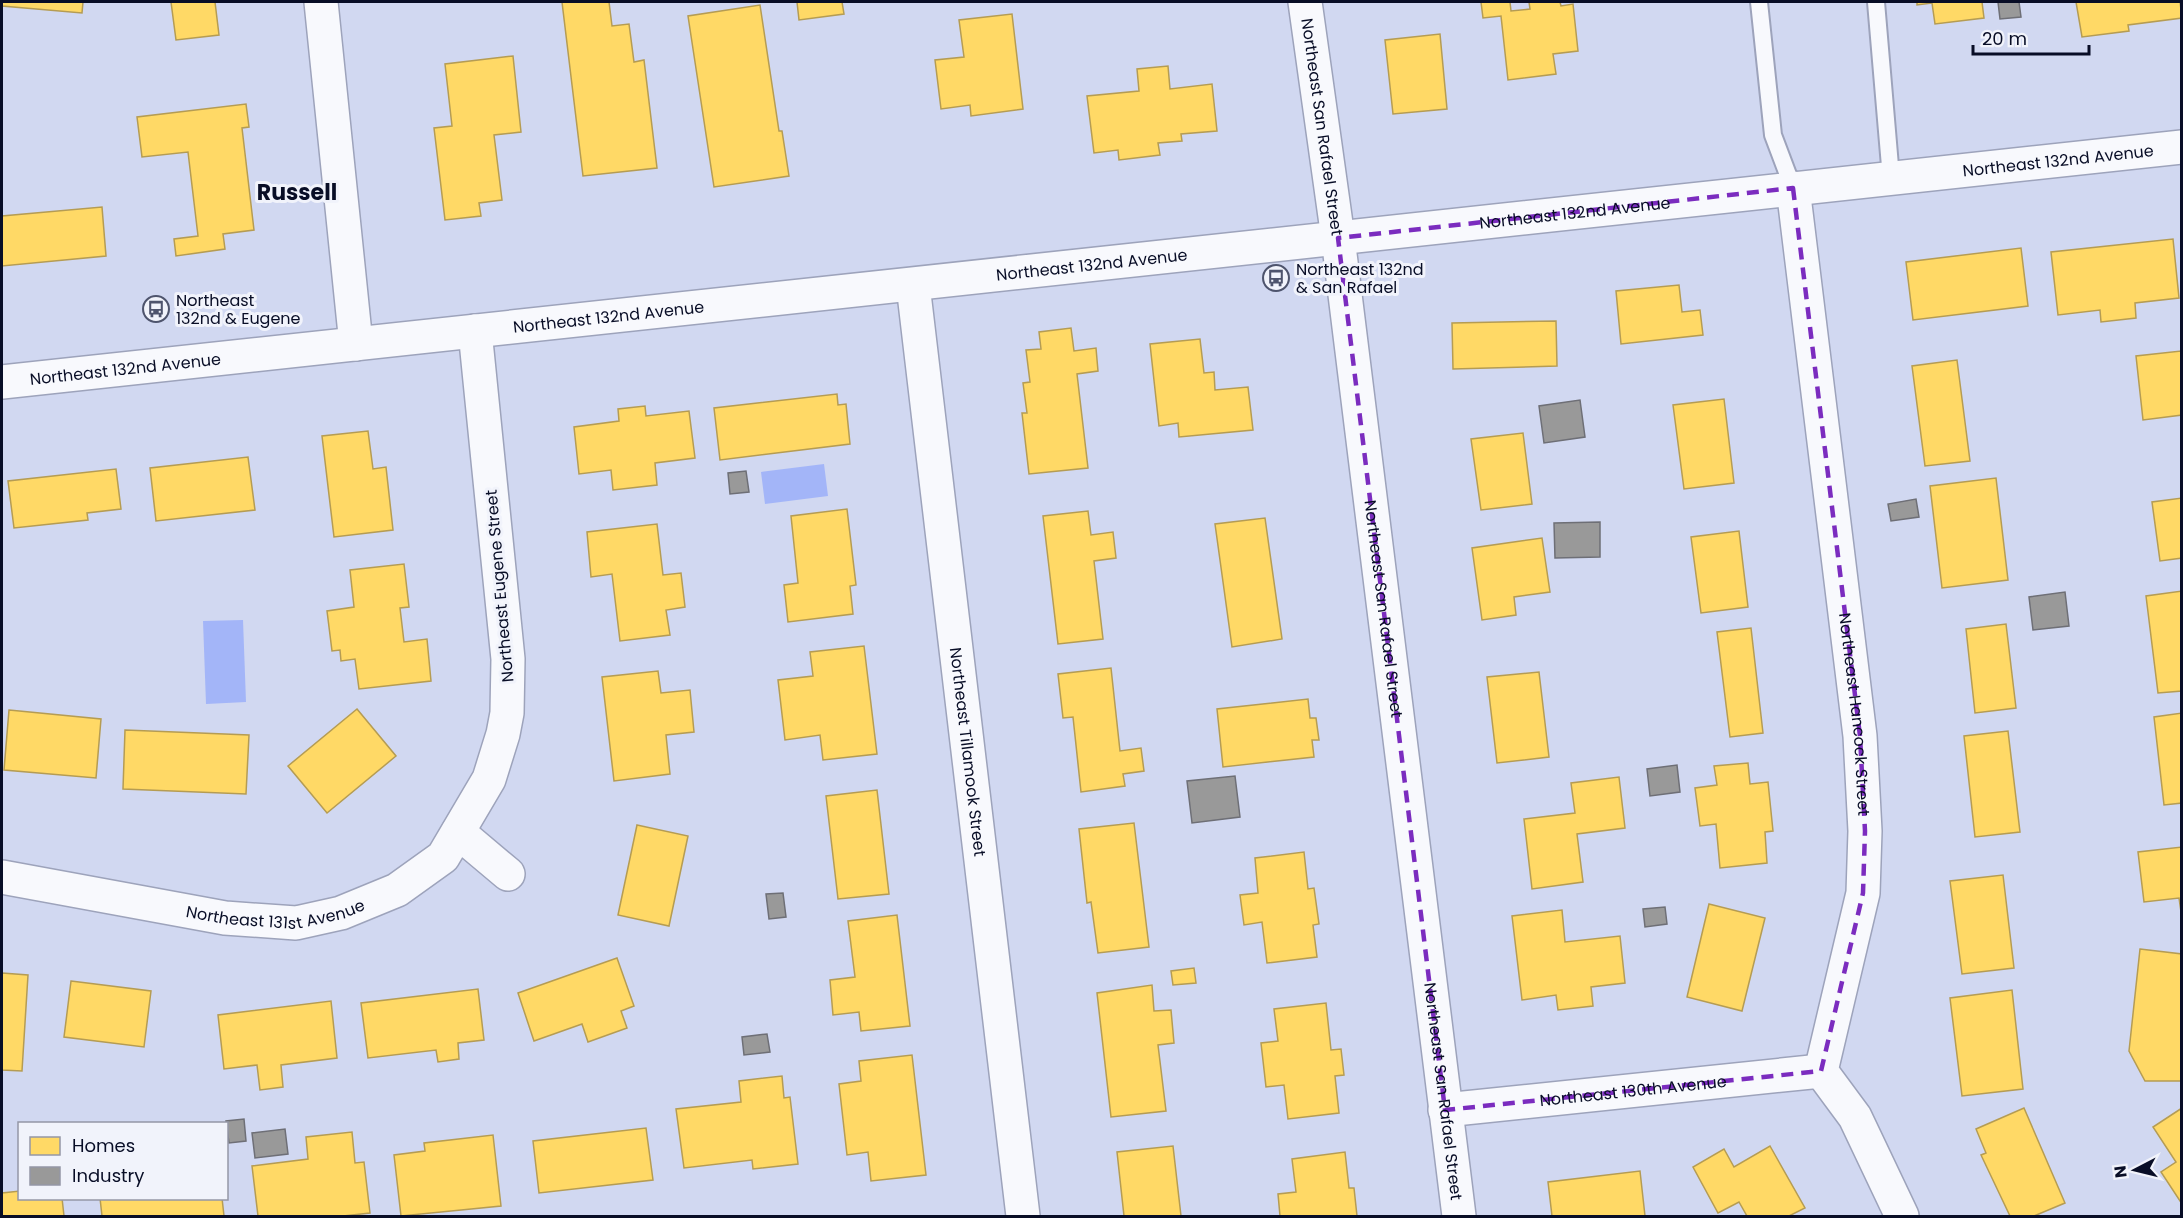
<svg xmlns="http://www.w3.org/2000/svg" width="2183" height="1218" font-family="Poppins,sans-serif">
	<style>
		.water { fill: #a3b5f8 }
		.homes { fill: #ffd966; stroke: #b59c53; stroke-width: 1.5 }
		.industry { fill: #999; stroke: #6e6f76; stroke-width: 1.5 }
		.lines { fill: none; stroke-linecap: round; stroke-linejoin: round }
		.lane-casing { stroke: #9da3bb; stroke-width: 20 }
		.street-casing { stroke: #9da3bb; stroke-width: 36 }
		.secondary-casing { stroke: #9da3bb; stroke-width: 36 }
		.lane { stroke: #f8f9fd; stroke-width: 16 }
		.street { stroke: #f8f9fd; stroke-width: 33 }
		.secondary { stroke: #f8f9fd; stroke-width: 33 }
		.marked { fill: none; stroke: #7b2cbf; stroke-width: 4.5; stroke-dasharray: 12 8; stroke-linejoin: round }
		.labels { text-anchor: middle; stroke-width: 6; stroke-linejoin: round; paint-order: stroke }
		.street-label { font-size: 16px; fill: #080d26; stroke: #f1f3fb }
		.poi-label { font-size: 16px; fill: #080d26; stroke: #f1f3fb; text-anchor: start }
		.district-label { font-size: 22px; font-weight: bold; fill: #080d26; stroke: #f1f3fb }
	</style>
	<rect width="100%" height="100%" fill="#d1d8f1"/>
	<g class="water">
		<polygon points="824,464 828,496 765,504 761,472"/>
		<polygon points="243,620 246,702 206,704 203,621"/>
	</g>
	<g class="homes">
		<polygon points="2,2 83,2 82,13 2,6"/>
		<polygon points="171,2 215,2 219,35 176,40"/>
		<polygon points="562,2 609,2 612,26 629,24 634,62 644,60 657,168 583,176"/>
		<polygon points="797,2 842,2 844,14 799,20"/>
		<polygon points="1481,2 1510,2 1511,11 1530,9 1529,2 1560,2 1561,6 1573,4 1578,51 1553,54 1556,74 1508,80 1501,16 1483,18"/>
		<polygon points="1917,2 1982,2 1984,18 1935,24 1932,3 1917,5"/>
		<polygon points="2076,2 2180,2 2182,18 2128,25 2129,31 2082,37"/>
		<polygon points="760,5 779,131 782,131 789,176 714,187 688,16"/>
		<polygon points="1012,14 1023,109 971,116 970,105 941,109 935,60 964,57 959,20"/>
		<polygon points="1440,34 1447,109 1393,114 1385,40"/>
		<polygon points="513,56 521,132 494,135 502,200 479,203 481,216 445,220 434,128 452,126 445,64"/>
		<polygon points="1168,66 1170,89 1212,84 1217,131 1181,134 1182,141 1158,143 1160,155 1119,160 1118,150 1094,153 1087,96 1139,91 1137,69"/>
		<polygon points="246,104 249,127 242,128 254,230 223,234 225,249 176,256 174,239 198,236 188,152 142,157 137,117"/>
		<polygon points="102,207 106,256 2,266 2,216"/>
		<polygon points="2173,239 2179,298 2135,303 2136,318 2101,322 2100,310 2058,315 2051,252"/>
		<polygon points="2021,248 2028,306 1913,320 1906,262"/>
		<polygon points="1679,285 1682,312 1700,310 1703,335 1621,344 1616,291"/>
		<polygon points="1556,321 1557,366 1453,369 1452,323"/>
		<polygon points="1071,328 1074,351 1096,348 1098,371 1077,374 1088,468 1029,474 1022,413 1027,413 1023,383 1030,382 1026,350 1041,349 1039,332"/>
		<polygon points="1200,339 1204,373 1214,372 1215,390 1248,387 1253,430 1179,437 1178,423 1159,426 1150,344"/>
		<polygon points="2181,351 2182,415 2143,420 2136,356"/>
		<polygon points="1957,360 1970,461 1925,466 1912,366"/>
		<polygon points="837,394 838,405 846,404 850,444 720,460 714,408"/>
		<polygon points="1724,399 1734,483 1684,489 1673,405"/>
		<polygon points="645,406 646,416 689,411 695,458 655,463 657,485 613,490 611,470 579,474 574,427 619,421 618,409"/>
		<polygon points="368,431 373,469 386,467 393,530 334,537 322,436"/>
		<polygon points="1523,433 1532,504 1481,510 1471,439"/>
		<polygon points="248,457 255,510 156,521 150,468"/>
		<polygon points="116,469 121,509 87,513 88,520 14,528 8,481"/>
		<polygon points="1996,478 2008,580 1942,588 1930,486"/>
		<polygon points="2182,498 2182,558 2160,561 2152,502"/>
		<polygon points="847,509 856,585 850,586 853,614 788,622 784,585 798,583 791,516"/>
		<polygon points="1088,511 1091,535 1113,532 1116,558 1094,561 1103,639 1058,644 1043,516"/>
		<polygon points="1265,518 1282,639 1232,647 1215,524"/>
		<polygon points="657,524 663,575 681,573 685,607 666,610 670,635 620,641 612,574 591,577 587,532"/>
		<polygon points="1739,531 1748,607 1701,613 1691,537"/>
		<polygon points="1542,538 1550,592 1514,597 1516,615 1482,620 1472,548"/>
		<polygon points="404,564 409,607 400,608 404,642 427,639 431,681 359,689 355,659 341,661 340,650 332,651 327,611 354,607 350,570"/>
		<polygon points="2182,591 2182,691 2158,693 2146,596"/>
		<polygon points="2006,624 2016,708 1975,713 1966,629"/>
		<polygon points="1751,628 1763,733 1730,737 1717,632"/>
		<polygon points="864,646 877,754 823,760 820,735 785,740 778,680 813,676 810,652"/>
		<polygon points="1111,668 1120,751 1141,748 1144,771 1123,774 1125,786 1081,792 1073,717 1063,718 1058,674"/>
		<polygon points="658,671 661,693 690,690 694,732 666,735 670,774 614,781 602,677"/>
		<polygon points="1539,672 1549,757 1497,763 1487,677"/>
		<polygon points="1308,699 1310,718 1316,718 1319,740 1312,740 1314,757 1223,767 1217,709"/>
		<polygon points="357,709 396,756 327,813 288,766"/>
		<polygon points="9,710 101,719 96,778 4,770"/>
		<polygon points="2182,713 2182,803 2164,805 2154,717"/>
		<polygon points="125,730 249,735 246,794 123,789"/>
		<polygon points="2008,731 2020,832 1975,837 1964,736"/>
		<polygon points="1748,763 1750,784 1768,782 1773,831 1765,832 1767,863 1720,868 1716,824 1700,826 1695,788 1717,785 1714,766"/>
		<polygon points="1619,777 1625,828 1577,834 1583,882 1532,889 1524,819 1575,813 1571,783"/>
		<polygon points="877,790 889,894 838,899 826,796"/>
		<polygon points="1134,823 1149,947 1098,953 1091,902 1087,903 1079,829"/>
		<polygon points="637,825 688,836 669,926 618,915"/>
		<polygon points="2182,847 2182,919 2179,898 2144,902 2138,852"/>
		<polygon points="1304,852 1308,889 1314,888 1319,924 1313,925 1317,957 1267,963 1262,922 1244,925 1240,895 1258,893 1255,858"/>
		<polygon points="2003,875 2014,968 1962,974 1950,881"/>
		<polygon points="1709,904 1765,918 1742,1011 1687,997"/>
		<polygon points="1562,910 1565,942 1620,936 1625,983 1591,987 1593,1006 1558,1010 1556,995 1522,1000 1512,916"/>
		<polygon points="897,915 910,1026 861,1031 859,1012 833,1015 830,980 855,977 848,921"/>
		<polygon points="2140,949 2182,954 2182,1081 2145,1081 2129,1051"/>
		<polygon points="617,958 634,1006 621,1011 627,1028 588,1042 582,1024 534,1041 518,993"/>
		<polygon points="1194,968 1196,983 1173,985 1171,971"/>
		<polygon points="2,973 28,975 22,1071 2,1070"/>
		<polygon points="71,981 151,991 144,1047 64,1037"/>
		<polygon points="1152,985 1154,1011 1171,1010 1174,1043 1158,1045 1166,1111 1111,1117 1097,993"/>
		<polygon points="478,989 484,1040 458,1043 459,1059 438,1062 436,1050 368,1058 361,1003"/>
		<polygon points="2012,990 2023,1089 1962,1096 1950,998"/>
		<polygon points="331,1001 337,1058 281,1065 283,1087 260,1090 257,1065 224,1069 218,1015"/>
		<polygon points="1326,1003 1331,1050 1341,1049 1344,1075 1335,1076 1339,1113 1288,1119 1284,1085 1266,1087 1261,1043 1278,1041 1274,1009"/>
		<polygon points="912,1055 926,1175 871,1181 868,1152 847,1155 839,1084 861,1081 859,1061"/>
		<polygon points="782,1076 784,1098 790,1097 798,1164 753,1169 752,1160 684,1168 676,1109 741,1102 739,1081"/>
		<polygon points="2024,1108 2065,1203 2034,1216 2010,1216 1981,1155 1986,1153 1976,1129"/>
		<polygon points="2182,1108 2182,1204 2161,1172 2176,1162 2153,1127"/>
		<polygon points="646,1128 653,1180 539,1193 533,1141"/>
		<polygon points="352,1132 355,1163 364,1162 370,1213 343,1216 258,1216 252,1166 308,1159 306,1137"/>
		<polygon points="493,1135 501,1206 401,1216 394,1155 425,1151 424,1143"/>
		<polygon points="1173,1146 1181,1216 1124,1216 1117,1152"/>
		<polygon points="1770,1146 1805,1208 1789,1216 1747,1216 1739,1202 1718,1213 1693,1167 1724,1149 1734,1167"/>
		<polygon points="1345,1152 1349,1188 1354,1188 1357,1216 1280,1216 1278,1194 1296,1192 1292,1159"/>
		<polygon points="1640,1171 1645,1216 1552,1216 1548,1182"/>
		<polygon points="20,1191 20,1198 62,1198 64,1216 2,1216 2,1193"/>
		<polygon points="100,1198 222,1198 224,1216 102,1216"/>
	</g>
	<g class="industry">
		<polygon points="1998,2 2019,2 2021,17 2000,19"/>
		<polygon points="1580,400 1585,437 1544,443 1539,406"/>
		<polygon points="746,471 749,492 730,494 728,473"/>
		<polygon points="1916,499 1919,517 1891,521 1888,504"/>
		<polygon points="1600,522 1600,557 1555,558 1554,523"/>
		<polygon points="2065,592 2069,626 2033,630 2029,597"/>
		<polygon points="1677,765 1680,792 1650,796 1647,769"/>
		<polygon points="1235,776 1240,817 1192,823 1187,781"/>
		<polygon points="783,893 786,917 769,919 766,894"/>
		<polygon points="1665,907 1667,924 1645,927 1643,909"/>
		<polygon points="767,1034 770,1052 744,1055 742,1037"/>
		<polygon points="244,1119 246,1141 229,1143 226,1121"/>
		<polygon points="285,1129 288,1154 255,1158 252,1133"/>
	</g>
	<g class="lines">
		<defs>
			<g id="lane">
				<polyline points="1759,2 1773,135 1793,188"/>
				<polyline points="1876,2 1891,178"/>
			</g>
			<g id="street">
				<polyline points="321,2 356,344"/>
				<path id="s1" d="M 1793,188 L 1860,736 L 1865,831 L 1863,893 L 1821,1071 L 1855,1117 L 1902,1216"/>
				<path id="s2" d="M 913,285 L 1023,1216"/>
				<path id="s3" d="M 2,382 L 2182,147"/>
				<polyline points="458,832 508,874"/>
				<path id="s4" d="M 2,877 L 225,918 L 296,923 L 341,913 L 397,890 L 443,857 L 489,779 L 503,734 L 507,713 L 508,659 L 475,331"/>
				<path id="s5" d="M 1445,1110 L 1821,1071"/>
			</g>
			<g id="secondary">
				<path id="s6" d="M 1305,2 L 1338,238 L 1459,1216"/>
			</g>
		</defs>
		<use href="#lane" class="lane-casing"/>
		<use href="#street" class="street-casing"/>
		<use href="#secondary" class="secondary-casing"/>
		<use href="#lane" class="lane"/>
		<use href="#street" class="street"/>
		<use href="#secondary" class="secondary"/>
	</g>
	<path class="marked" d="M 1793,188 L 1860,736 L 1865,831 L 1863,893 L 1821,1071 L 1445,1110 L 1338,238 Z"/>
	<defs>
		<symbol id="bus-ring" viewBox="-11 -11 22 22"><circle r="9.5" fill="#f1f3fb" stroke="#4e546d" stroke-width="1.5"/><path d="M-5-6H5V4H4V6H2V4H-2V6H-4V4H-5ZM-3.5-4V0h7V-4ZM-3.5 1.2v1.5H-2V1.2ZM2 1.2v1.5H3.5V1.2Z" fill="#4e546d"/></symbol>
	</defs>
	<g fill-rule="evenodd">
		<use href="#bus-ring" x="1261" y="263" width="30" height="30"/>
		<use href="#bus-ring" x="141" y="294" width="30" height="30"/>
	</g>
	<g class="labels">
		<g class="street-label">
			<text dy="6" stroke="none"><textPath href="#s6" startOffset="126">Northeast San Rafael Street</textPath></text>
			<text dy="6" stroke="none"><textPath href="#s3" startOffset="2068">Northeast 132nd Avenue</textPath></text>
			<text dy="6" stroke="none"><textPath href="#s3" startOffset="1582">Northeast 132nd Avenue</textPath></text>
			<text dy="6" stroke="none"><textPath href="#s3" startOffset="1096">Northeast 132nd Avenue</textPath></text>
			<text dy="6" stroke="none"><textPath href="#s3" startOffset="610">Northeast 132nd Avenue</textPath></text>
			<text dy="6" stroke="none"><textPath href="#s3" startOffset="124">Northeast 132nd Avenue</textPath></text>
			<text transform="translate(499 586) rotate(-95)" y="6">Northeast Eugene Street</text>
			<text dy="6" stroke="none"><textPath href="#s6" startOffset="612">Northeast San Rafael Street</textPath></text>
			<text dy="6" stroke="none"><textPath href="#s1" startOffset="530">Northeast Hancock Street</textPath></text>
			<text dy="6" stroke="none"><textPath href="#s2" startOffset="470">Northeast Tillamook Street</textPath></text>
			<text dy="6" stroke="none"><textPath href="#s4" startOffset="278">Northeast 131st Avenue</textPath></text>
			<text dy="6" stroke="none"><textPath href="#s5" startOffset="189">Northeast 130th Avenue</textPath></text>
			<text dy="6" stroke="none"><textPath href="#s6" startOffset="1098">Northeast San Rafael Street</textPath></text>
		</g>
		<g class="poi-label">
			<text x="1296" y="275">Northeast 132nd<tspan x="1296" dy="18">&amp; San Rafael</tspan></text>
			<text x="176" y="306">Northeast<tspan x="176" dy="18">132nd &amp; Eugene</tspan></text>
		</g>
		<g class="district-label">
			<text x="297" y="200">Russell</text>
		</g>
	</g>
	<rect width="2183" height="1218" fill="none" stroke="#080d26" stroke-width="6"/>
	<rect x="18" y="1122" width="210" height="78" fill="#f1f3fb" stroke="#9497a6" stroke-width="1.5"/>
	<rect x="30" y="1137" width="30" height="18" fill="#ffd966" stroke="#9497a6" stroke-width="1.5"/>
	<text x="72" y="1152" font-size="18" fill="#080d26">Homes</text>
	<rect x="30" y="1167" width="30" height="18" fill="#999999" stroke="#9497a6" stroke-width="1.5"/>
	<text x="72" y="1182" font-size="18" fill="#080d26">Industry</text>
	<g transform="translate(2135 1170) rotate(263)" stroke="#f1f3fb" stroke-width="4.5" paint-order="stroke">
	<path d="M0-4.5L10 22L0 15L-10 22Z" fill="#080d26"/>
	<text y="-9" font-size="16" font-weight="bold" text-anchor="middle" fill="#080d26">N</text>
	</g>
	<path d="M1973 45v9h116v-9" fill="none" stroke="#080d26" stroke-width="3"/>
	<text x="1982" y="45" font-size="18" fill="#080d26" stroke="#f1f3fb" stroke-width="4.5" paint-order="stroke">20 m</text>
</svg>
